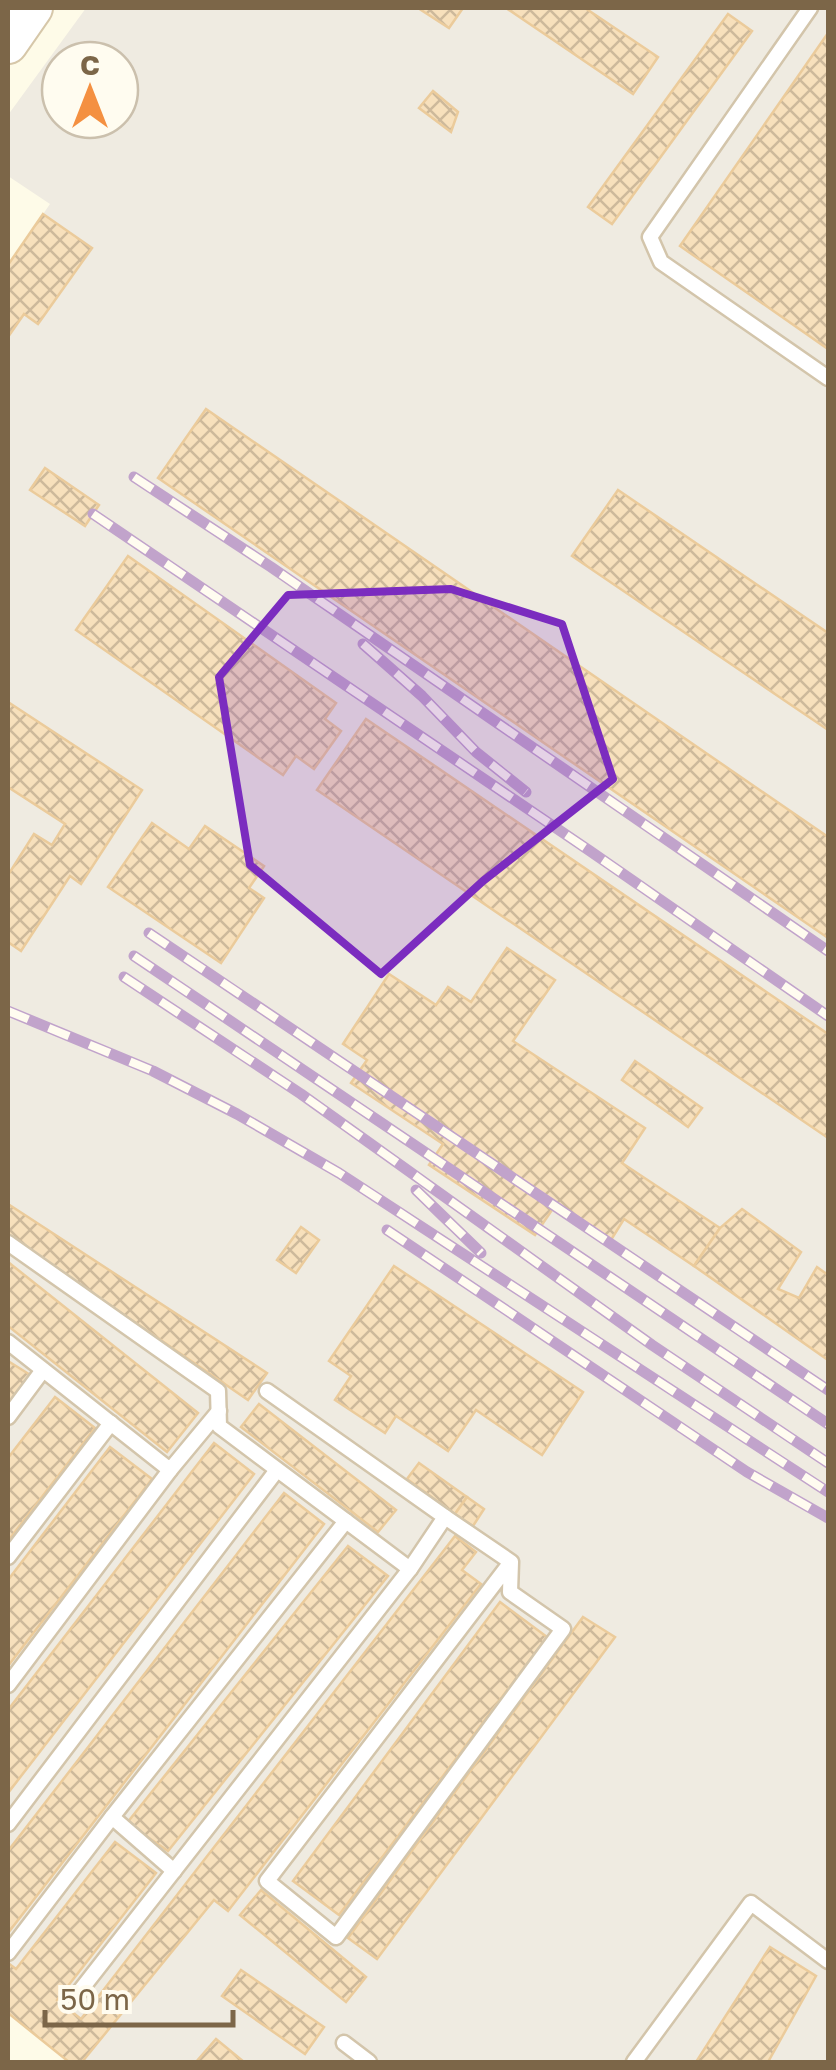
<svg xmlns="http://www.w3.org/2000/svg" width="836" height="2070" font-family="'Golos Text',sans-serif">
	<style>
		.industrial { fill: #efebe1; fill-rule: evenodd }
		.building { fill: url(#building-cross-hatch); stroke: #ebcb9b; stroke-width: 2.5 }
		.lines { fill: none; stroke-linecap: round; stroke-linejoin: round }
		.service-casing { stroke: #d3c5ab; stroke-width: 19 }
		.secondary-casing { stroke: #d6c7a9; stroke-width: 42 }
		.service { stroke: #fff; stroke-width: 14 }
		.secondary { stroke: #fff; stroke-width: 38 }
		.rail-casing { stroke: #c1a3cb; stroke-width: 11 }
		.rail { stroke: #fffcf0; stroke-width: 8; stroke-dasharray: 22; stroke-linecap: butt }
		.marked { fill: #7b2cbf; fill-opacity: 0.2; stroke: #7b2cbf; stroke-width: 8; stroke-linejoin: round }
	</style>
	<defs>
		<pattern id="building-cross-hatch" width="8" height="8" patternUnits="userSpaceOnUse" patternTransform="scale(2.5)"><rect width="8" height="8" fill="#f7e0bc"/><path d="M0 0l8 8M0 8l8-8" fill="none" stroke="#cdb99b"/></pattern>
	</defs>
	<rect width="100%" height="100%" fill="#fefbe8"/>
	<path class="industrial" d="M 86,8 L 828,8 L 828,2062 L 69,2062 L 8,2013 L 8,265 L 50,204 L 8,176 L 8,115 ZM 60,60 L 120,60 L 120,120 L 60,120 Z"/>
	<g class="building">
		<polygon points="418,8 463,8 449,28"/>
		<polygon points="506,8 585,8 658,57 633,94"/>
		<polygon points="728,14 752,31 612,224 588,207"/>
		<polygon points="828,33 828,349 680,246"/>
		<polygon points="433,91 458,112 451,132 419,108"/>
		<polygon points="43,214 92,248 38,324 24,314 8,337 8,265"/>
		<polygon points="206,409 828,837 828,938 158,478"/>
		<polygon points="45,468 99,505 85,526 30,490"/>
		<polygon points="618,490 828,633 828,730 572,556"/>
		<polygon points="128,556 336,703 325,719 341,731 314,769 296,756 283,775 76,630"/>
		<polygon points="8,702 142,790 81,884 70,876 21,951 8,942 8,875 34,834 52,845 65,824 8,787"/>
		<polygon points="366,719 828,1034 828,1138 317,790"/>
		<polygon points="152,823 189,849 205,826 264,866 249,888 264,898 221,963 108,887"/>
		<polygon points="507,948 555,980 513,1041 645,1128 622,1163 720,1228 694,1266 624,1219 611,1240 556,1204 535,1235 429,1165 443,1144 351,1083 367,1060 343,1044 389,974 436,1005 448,987 471,1002"/>
		<polygon points="635,1061 702,1108 688,1127 622,1080"/>
		<polygon points="8,1204 267,1373 248,1400 8,1235"/>
		<polygon points="742,1209 801,1252 778,1289 799,1298 817,1267 828,1275 828,1360 694,1266 720,1228"/>
		<polygon points="301,1227 319,1240 296,1273 277,1260"/>
		<polygon points="8,1262 198,1413 167,1452 8,1326"/>
		<polygon points="394,1266 583,1392 542,1455 476,1410 448,1451 396,1416 385,1433 335,1400 351,1376 329,1361"/>
		<polygon points="8,1361 32,1376 8,1407"/>
		<polygon points="55,1397 95,1428 8,1541 8,1458"/>
		<polygon points="259,1404 396,1510 378,1532 241,1427"/>
		<polygon points="214,1443 254,1474 8,1793 8,1710"/>
		<polygon points="110,1447 152,1479 8,1666 8,1580"/>
		<polygon points="419,1463 467,1497 455,1514 407,1479"/>
		<polygon points="284,1493 324,1524 8,1933 8,1851"/>
		<polygon points="467,1497 484,1509 473,1526 455,1514"/>
		<polygon points="455,1536 476,1552 462,1570 481,1584 228,1911 214,1900 82,2062 69,2062 8,2013 8,1963 16,1969 115,1842 156,1873 57,2000 81,2019"/>
		<polygon points="348,1546 388,1576 168,1851 127,1823"/>
		<polygon points="500,1602 547,1637 339,1915 293,1881"/>
		<polygon points="583,1617 615,1637 377,1959 348,1938"/>
		<polygon points="261,1890 366,1977 346,2002 240,1915"/>
		<polygon points="770,1947 816,1976 768,2062 696,2062"/>
		<polygon points="241,1970 324,2027 305,2054 222,1996"/>
		<polygon points="216,2039 244,2062 196,2062"/>
	</g>
	<g class="lines">
		<defs>
			<g id="service">
				<polyline points="810,8 650,237 661,262 828,378"/>
				<polyline points="8,1243 218,1391 219,1426 410,1569 445,1517 267,1391"/>
				<polyline points="8,1342 170,1470 219,1411"/>
				<polyline points="8,1417 43,1370"/>
				<polyline points="445,1517 511,1562 510,1592 563,1629 336,1937 267,1881 511,1562"/>
				<polyline points="8,1557 111,1423"/>
				<polyline points="8,1685 170,1470"/>
				<polyline points="112,1817 346,1521"/>
				<polyline points="8,1824 277,1470"/>
				<polyline points="8,1953 112,1817 174,1871"/>
				<polyline points="76,1996 410,1569"/>
				<polyline points="344,2043 369,2062"/>
				<polyline points="634,2062 751,1903 828,1961"/>
			</g>
			<polyline id="secondary" points="8,44 33,8"/>
		</defs>
		<use href="#service" class="service-casing"/>
		<use href="#secondary" class="secondary-casing"/>
		<use href="#service" class="service"/>
		<use href="#secondary" class="secondary"/>
		<defs>
			<g id="rail">
				<polyline points="134,477 271,567 828,951"/>
				<polyline points="93,514 590,851 828,1016"/>
				<polyline points="363,644 422,696 476,752 526,792"/>
				<polyline points="149,933 828,1390"/>
				<polyline points="134,956 828,1424"/>
				<polyline points="124,977 301,1094 652,1345 828,1463"/>
				<polyline points="8,1011 153,1071 237,1114 339,1173 828,1492"/>
				<polyline points="416,1190 481,1253"/>
				<polyline points="387,1230 747,1472 828,1518"/>
			</g>
		</defs>
		<use href="#rail" class="rail-casing"/>
		<use href="#rail" class="rail"/>
	</g>
	<path class="marked" d="M 451,589 L 562,624 L 613,779 L 483,881 L 381,974 L 250,865 L 219,677 L 288,595 Z"/>
	<rect width="836" height="2070" fill="none" stroke="#7c6648" stroke-width="20"/>
	<g transform="translate(90 90)"><circle r="48" fill="#fffcf0" stroke="#cbc0ad" stroke-width="2.5"/>
	<path d="M0-8L18 38L0 25L-18 38Z" fill="#f49041"/>
	<text y="-15" font-size="28" font-weight="bold" text-anchor="middle" fill="#7c6648">С</text>
	</g>
	<path d="M45 2010v15h188v-15" fill="none" stroke="#7c6648" stroke-width="5"/>
	<text x="60" y="2010" font-size="30" fill="#7c6648" stroke="#fffcf0" stroke-width="8" paint-order="stroke">50 m</text>
</svg>
